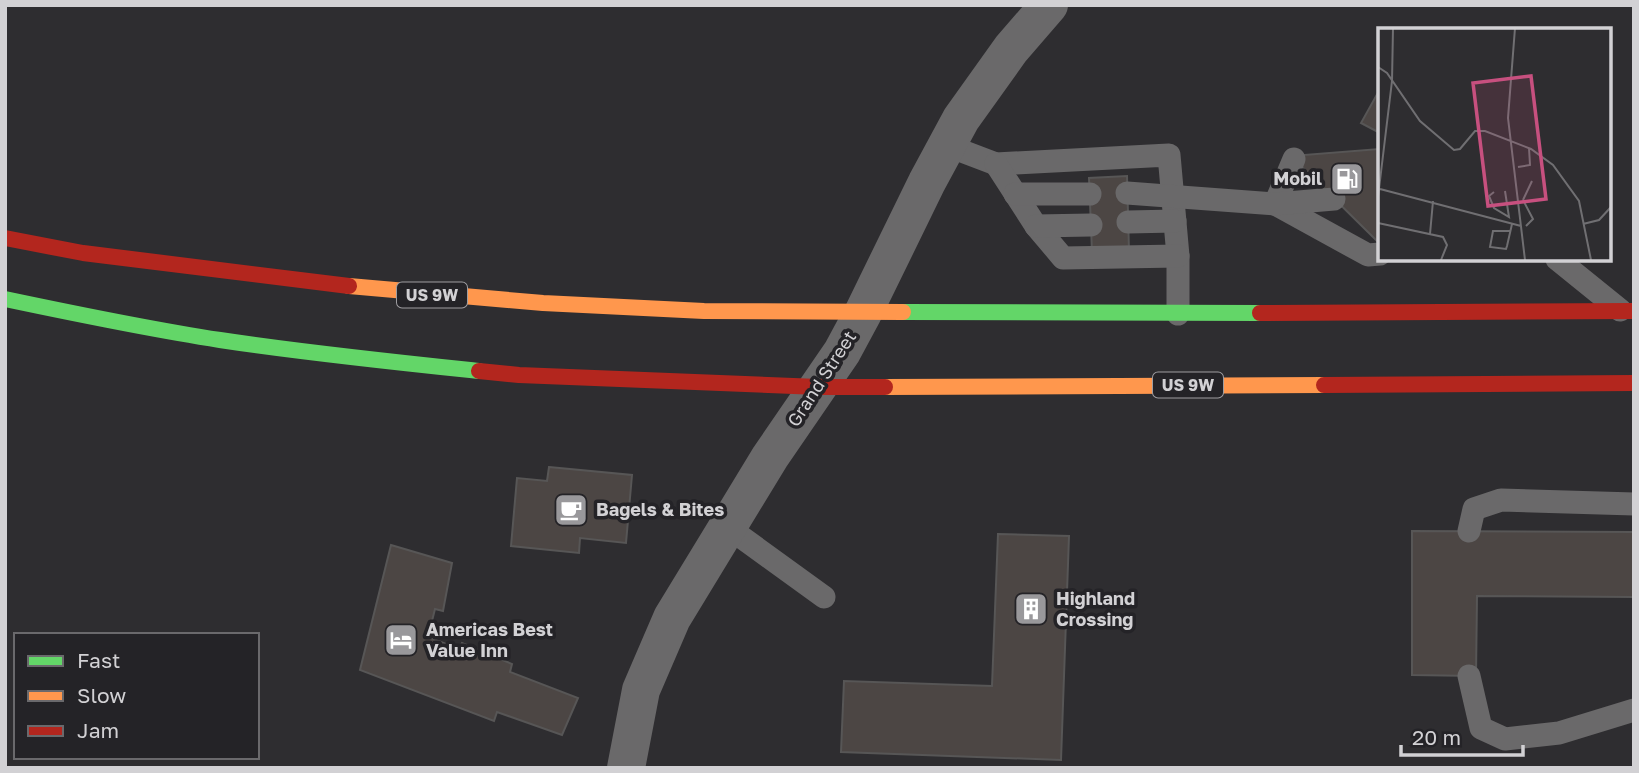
<svg xmlns="http://www.w3.org/2000/svg" width="1639" height="773" font-family="'Golos Text',sans-serif">
	<style>
		.building { fill: #4c4644; stroke: #575656; stroke-width: 2 }
		.lines { fill: none; stroke-linecap: round; stroke-linejoin: round }
		.lane { stroke: #6a696a; stroke-width: 23 }
		.street { stroke: #6a696a; stroke-width: 38 }
		.fast { stroke: #63d668; stroke-width: 16 }
		.slow { stroke: #ff974d; stroke-width: 16 }
		.jam { stroke: #b3261e; stroke-width: 16 }
		.labels { text-anchor: middle; stroke-width: 7; stroke-linejoin: round; paint-order: stroke }
		.shield { fill: #242327; stroke: #9e9da0; stroke-width: 2 }
		.shield-label { font-size: 16px; font-weight: bold; fill: #d2d1d4 }
		.poi-label { font-size: 18px; font-weight: bold; fill: #d2d1d4; stroke: #242327; text-anchor: start }
		.street-label { font-size: 18px; fill: #d2d1d4; stroke: #242327 }
		.inset-road { fill: none; stroke: #706f72; stroke-width: 2 }
		.view { fill: #c7507f; fill-opacity: 0.15; stroke: #c7507f; stroke-width: 3.5 }
		.inset-edge { fill: none; stroke: #d2d1d4; stroke-width: 3.5 }
	</style>
	<rect width="100%" height="100%" fill="#2e2d30"/>
	<g class="building">
		<polygon points="1380,89 1380,133 1361,123"/>
		<polygon points="1379,149 1380,241 1377,241 1291,156"/>
		<polygon points="1127,176 1129,251 1092,252 1089,178"/>
		<polygon points="549,467 632,475 626,543 580,538 579,553 511,546 517,478 547,481"/>
		<polygon points="1412,531 1634,532 1634,597 1477,596 1476,676 1412,675"/>
		<polygon points="998,534 1069,536 1061,760 841,752 844,681 992,686"/>
		<polygon points="391,545 452,563 443,611 435,609 428,637 459,649 462,643 512,664 510,672 578,698 562,735 497,712 494,721 360,670"/>
	</g>
	<g class="lines">
		<g class="lane">
			<polyline points="946,145 996,164 1169,155 1178,256 1178,314"/>
			<polyline points="1294,159 1275,204 1368,255 1380,254"/>
			<polyline points="996,164 1036,226 1063,258 1178,256"/>
			<polyline points="1127,193 1275,204 1334,199"/>
			<polyline points="1015,194 1090,194"/>
			<polyline points="1128,222 1175,221"/>
			<polyline points="1036,226 1091,225"/>
			<polyline points="1557,259 1620,310"/>
			<polyline points="726,526 824,597"/>
			<polyline points="1469,531 1474,509 1501,500 1634,504"/>
			<polyline points="1469,676 1481,728 1505,739 1559,733 1634,710"/>
		</g>
		<polyline class="street" points="626,768 641,690 672,618 770,457 842,352 863,313 927,182 961,119 1011,49 1049,5"/>
		<g class="fast">
			<path d="M 5,299 C 76,314 148,329 220,340 C 306,353 393,362 479,371"/>
			<polyline points="903,312 1260,313"/>
		</g>
		<g class="slow">
			<polyline points="349,286 543,303 704,311 903,312"/>
			<polyline points="885,387 1324,385"/>
		</g>
		<g class="jam">
			<polyline points="5,238 83,253 349,286"/>
			<polyline points="1260,313 1634,311"/>
			<polyline points="479,371 519,375 819,387 885,387"/>
			<polyline points="1324,385 1634,383"/>
		</g>
	</g>
	<defs>
		<symbol id="fuel-square" viewBox="-11 -11 22 22"><rect x="-9" y="-9" width="18" height="18" rx="4" fill="#99989b" stroke="#242327"/><path d="M-5.5-6h7V0h2V4h1.3V-2.5L3-4.5l.8-.8L6-3V5H2.5V1h-1V6h-7ZM-4.2-4.7v3.2H.2V-4.7Z" fill="#fff"/></symbol>
		<symbol id="cafe-square" viewBox="-11 -11 22 22"><rect x="-9" y="-9" width="18" height="18" rx="4" fill="#99989b" stroke="#242327"/><path d="M-5.5-4.5H6V0H3Q3 3.5 0 3.5H-2.5Q-5.5 3.5-5.5 0ZM3-3.2v2h1.7v-2ZM-6 4.5H4V6H-6Z" fill="#fff"/></symbol>
		<symbol id="building-square" viewBox="-11 -11 22 22"><rect x="-9" y="-9" width="18" height="18" rx="4" fill="#99989b" stroke="#242327"/><path d="M-4-6H4V6H1V3H-1V6H-4ZM-2.5-4.3h1.7v1.8h-1.7ZM.8-4.3h1.7v1.8H.8ZM-2.5-1h1.7V.8h-1.7ZM.8-1h1.7V.8H.8Z" fill="#fff"/></symbol>
		<symbol id="hotel-square" viewBox="-11 -11 22 22"><rect x="-9" y="-9" width="18" height="18" rx="4" fill="#99989b" stroke="#242327"/><path d="M-6-4.5h1.5V1H6V5H4.5V3h-9V5H-6ZM-4 0a1.8 1.8 0 1 1 3.6 0ZM.5 0V-2.5h3Q6-2.5 6 0Z" fill="#fff"/></symbol>
	</defs>
	<g fill-rule="evenodd">
		<use href="#fuel-square" x="1328" y="160" width="38" height="38"/>
		<use href="#cafe-square" x="552" y="491" width="38" height="38"/>
		<use href="#building-square" x="1012" y="590" width="38" height="38"/>
		<use href="#hotel-square" x="382" y="621" width="38" height="38"/>
	</g>
	<g class="labels">
		<g class="shield">
			<rect x="397" y="282.5" width="70" height="25" rx="5"/>
			<rect x="1153" y="372.5" width="70" height="25" rx="5"/>
		</g>
		<g class="shield-label">
			<text x="432" y="301">US 9W</text>
			<text x="1188" y="391">US 9W</text>
		</g>
		<g class="poi-label">
			<text x="1322" y="185" text-anchor="end">Mobil</text>
			<text x="596" y="516">Bagels &amp; Bites</text>
			<text x="1056" y="605">Highland<tspan x="1056" dy="21">Crossing</tspan></text>
			<text x="426" y="636">Americas Best<tspan x="426" dy="21">Value Inn</tspan></text>
		</g>
		<g class="street-label">
			<text transform="translate(822 379) rotate(-57)" y="6">Grand Street</text>
		</g>
	</g>
	<g transform="translate(1378 28)">
		<rect width="233" height="233" fill="#2e2d30"/>
		<path class="inset-road" d="M 137,0 L 130,90 L 147,232M 0,39 L 9,45 L 42,93 L 76,122 L 82,121 L 97,103 L 107,103 L 153,121 L 175,137 L 201,173 L 213,232M 140,139 L 152,137 L 151,120M 2,161 L 143,198M 116,164 L 111,168 L 116,180 L 131,189 L 127,163M 0,169 L 14,53 L 15,0M 145,172 L 154,153M 145,172 L 155,191 L 148,198M 0,195 L 65,209 L 69,217 L 63,232M 205,196 L 221,192 L 233,179M 132,203 L 115,203 L 112,219 L 128,221 L 129,218 L 134,196M 52,206 L 55,173"/>
		<path class="view" d="M 153,48 L 168,171 L 110,178 L 95,55 Z"/>
		<rect width="233" height="233" class="inset-edge"/>
	</g>
	<rect width="1639" height="773" fill="none" stroke="#d2d1d4" stroke-width="14"/>
	<rect x="14" y="633" width="245" height="126" fill="#242327" stroke="#6a696c" stroke-width="2"/>
	<rect x="28" y="656" width="35" height="10" fill="#63d668" stroke="#6a696c" stroke-width="2"/>
	<text x="77" y="668" font-size="21" fill="#d2d1d4">Fast</text>
	<rect x="28" y="691" width="35" height="10" fill="#ff974d" stroke="#6a696c" stroke-width="2"/>
	<text x="77" y="703" font-size="21" fill="#d2d1d4">Slow</text>
	<rect x="28" y="726" width="35" height="10" fill="#b3261e" stroke="#6a696c" stroke-width="2"/>
	<text x="77" y="738" font-size="21" fill="#d2d1d4">Jam</text>
	<path d="M1401 745v10h122v-10" fill="none" stroke="#d2d1d4" stroke-width="3.5"/>
	<text x="1412" y="745" font-size="21" fill="#d2d1d4" stroke="#242327" stroke-width="5" paint-order="stroke">20 m</text>
</svg>
